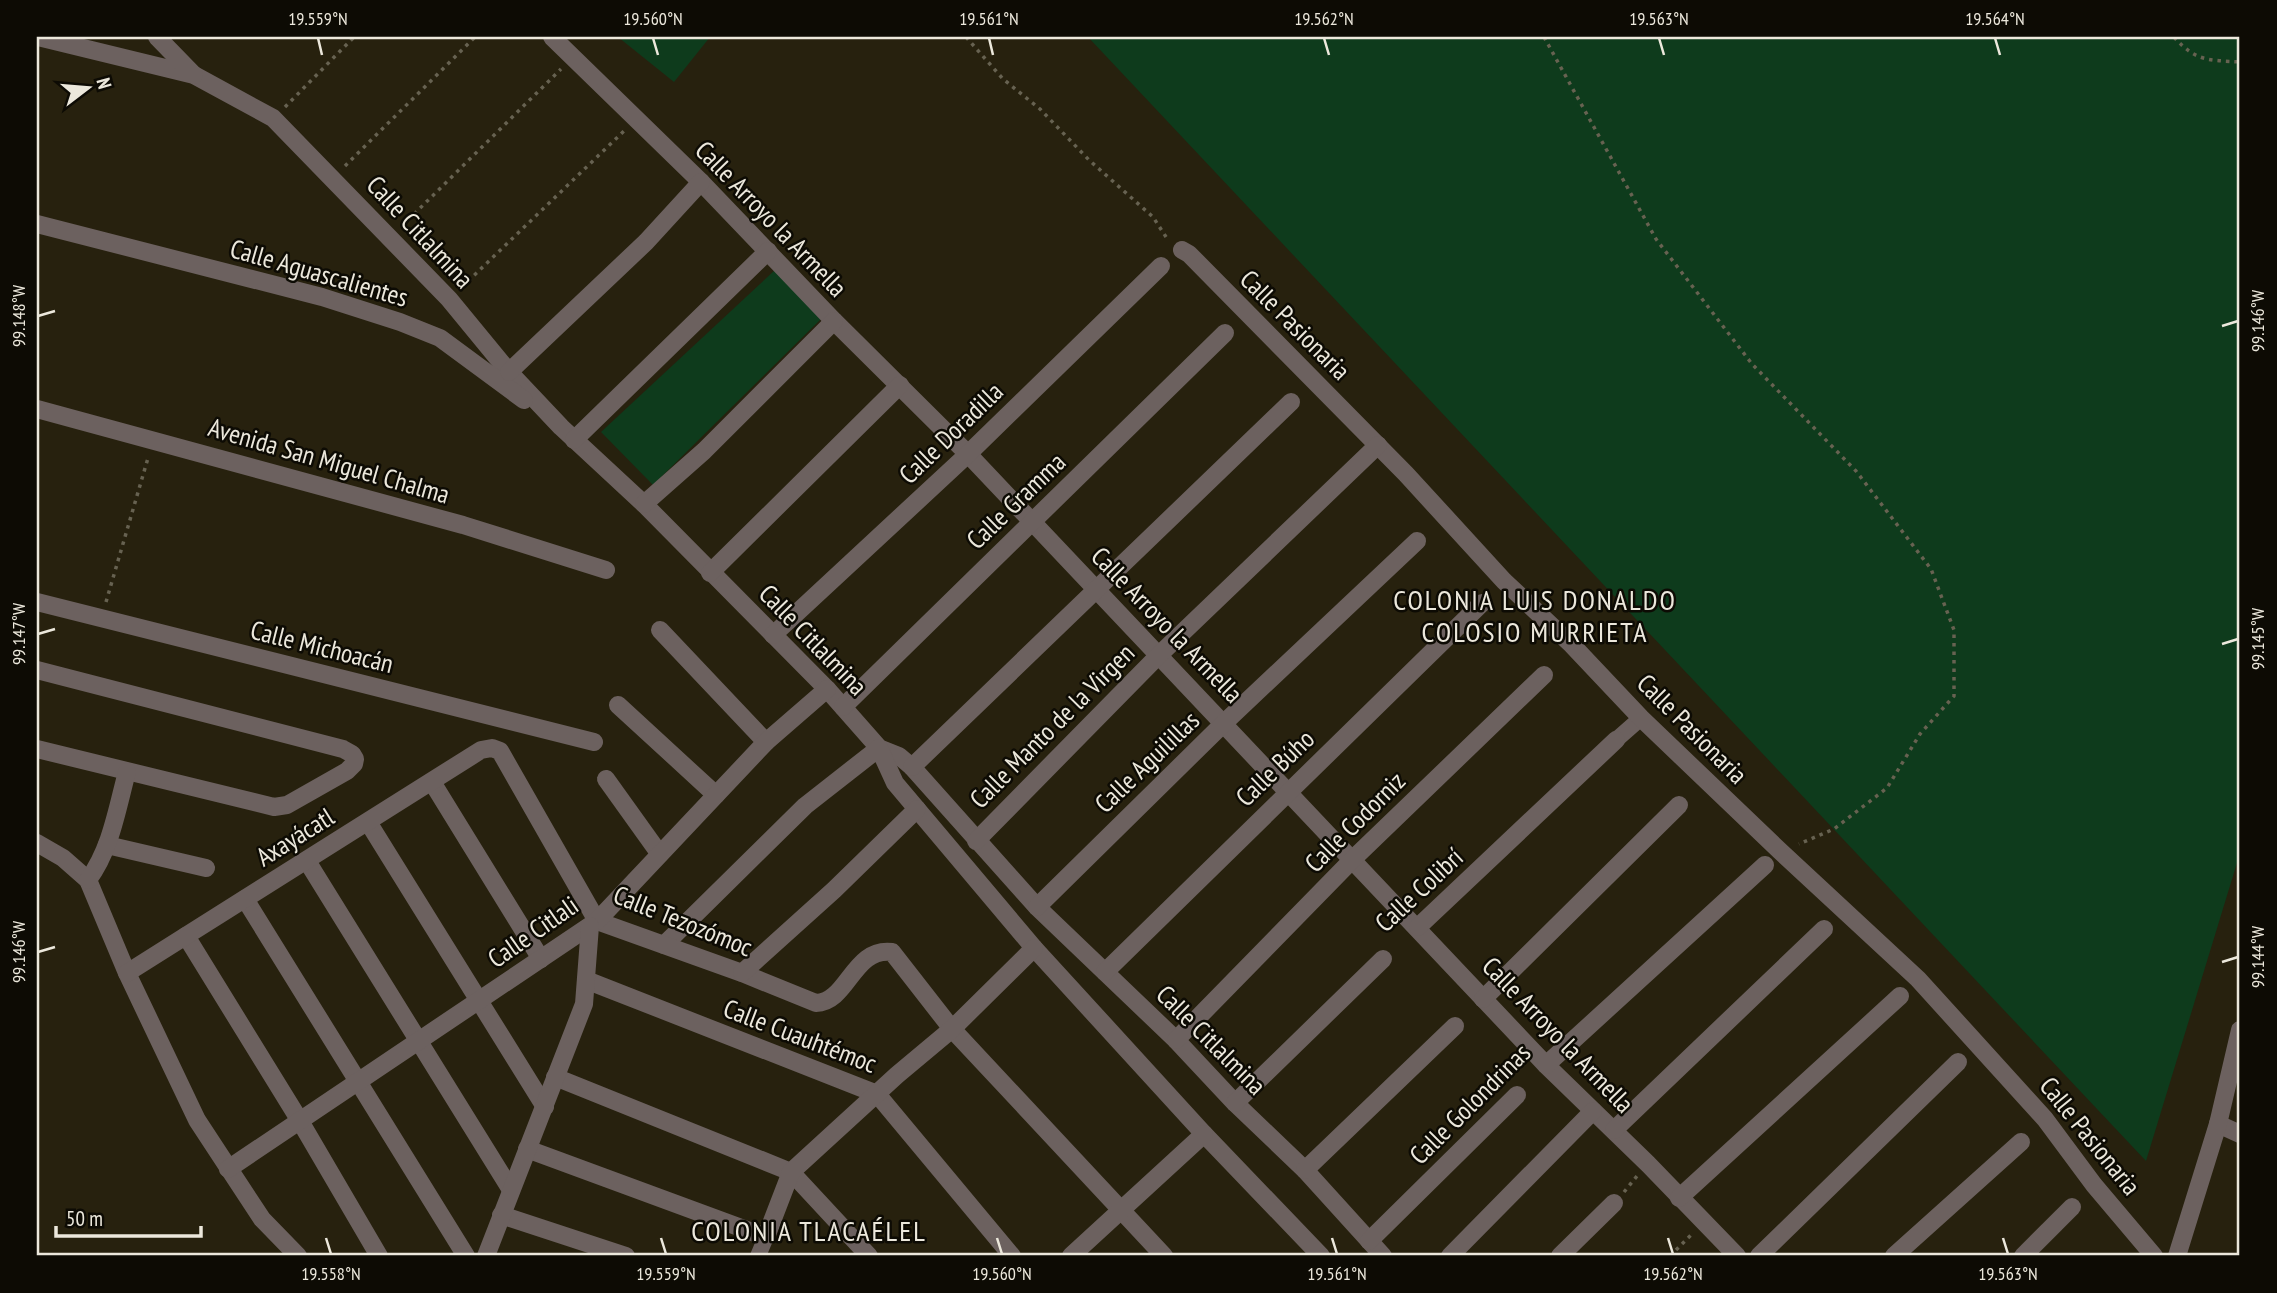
<svg xmlns="http://www.w3.org/2000/svg" width="2277" height="1293" font-family="'PT Sans Narrow',sans-serif">
	<style>
		.green { fill: #0e3b1c }
		.lines { fill: none; stroke-linecap: round; stroke-linejoin: round }
		.path { stroke: #676251; stroke-width: 3.5; stroke-dasharray: 3.5 5; stroke-linecap: butt }
		.pedestrian { stroke: #6c615f; stroke-width: 16 }
		.minor { stroke: #6c615f; stroke-width: 18 }
		.ticks { fill: none; stroke: #ece8dc; stroke-width: 2.5 }
		.labels { text-anchor: middle; stroke-width: 5; stroke-linejoin: round; paint-order: stroke }
		.street-label { font-size: 26px; fill: #ece8dc; stroke: #0d0b04 }
		.neighbourhood-label { font-size: 28px; letter-spacing: 2px; fill: #ece8dc; stroke: #0d0b04 }
		.neatline { fill: none; stroke: #ece8dc; stroke-width: 2.5 }
		.ticks-label { font-size: 18px; text-anchor: middle; fill: #ece8dc }
	</style>
	<rect width="100%" height="100%" fill="#27210e"/>
	<g class="green">
		<polygon points="618,37 710,37 674,82"/>
		<polygon points="1088,37 2240,37 2240,853 2146,1161"/>
		<polygon points="775,270 822,318 653,485 601,432"/>
	</g>
	<g class="lines">
		<g class="path">
			<polyline points="966,37 1003,79 1040,109 1089,160 1153,217 1168,240"/>
			<polyline points="1544,37 1656,239 1752,364 1856,471 1931,569 1954,630 1954,696 1920,734 1887,788 1834,829 1799,844"/>
			<path d="M 2174,37 C 2196,62 2209,60 2240,62"/>
			<polyline points="285,107 354,37"/>
			<polyline points="345,166 475,37"/>
			<polyline points="402,226 561,69"/>
			<polyline points="462,287 625,130"/>
			<polyline points="106,602 148,458"/>
			<polyline points="1624,1192 1637,1176"/>
			<polyline points="1670,1256 1692,1234"/>
		</g>
		<g class="pedestrian">
			<polyline points="1616,740 1641,718"/>
			<polyline points="758,1256 766,1237"/>
		</g>
		<g class="minor">
			<polyline points="38,37 194,75 273,118 449,299 509,372 561,427 644,504 827,689 879,748 899,756 912,767 1037,907 1176,1040 1235,1103 1305,1170 1383,1256"/>
			<polyline points="157,37 194,75"/>
			<polyline points="552,37 701,182 834,321 968,454 1546,1065 1648,1164 1737,1256"/>
			<polyline points="37,224 322,297 400,322 440,338 524,400"/>
			<polyline points="1182,250 1189,254 1406,474 1504,581 1572,645 1641,718 1780,851 1918,979 2045,1119 2094,1185 2154,1256"/>
			<polyline points="509,372 646,242 701,182"/>
			<polyline points="37,409 463,525 606,570"/>
			<polyline points="574,440 768,251"/>
			<polyline points="644,504 704,451 834,321"/>
			<polyline points="710,573 900,385"/>
			<polyline points="37,602 594,742"/>
			<polyline points="660,630 766,742"/>
			<polyline points="773,635 968,454 1161,266"/>
			<polyline points="37,670 343,749 352,754 355,759 354,764 347,771 287,805 274,807 37,749"/>
			<polyline points="618,705 716,795"/>
			<polyline points="843,707 1225,333"/>
			<polyline points="912,767 1291,402"/>
			<polyline points="606,779 659,853"/>
			<polyline points="432,782 541,959"/>
			<polyline points="368,822 545,1107"/>
			<polyline points="976,841 1158,656 1378,445"/>
			<polyline points="37,843 63,858 88,880 127,973 197,1120 262,1219 298,1256"/>
			<polyline points="107,845 206,868"/>
			<polyline points="307,861 511,1190"/>
			<path d="M 88,880 C 111,849 117,809 127,772"/>
			<polyline points="245,899 466,1256"/>
			<polyline points="1037,907 1224,723 1417,541"/>
			<polyline points="1418,927 1616,740"/>
			<polyline points="186,936 300,1121 379,1256"/>
			<polyline points="664,945 805,806 879,748 895,783 1034,948 1204,1134 1321,1256"/>
			<polyline points="1105,972 1482,603"/>
			<path d="M 127,973 L 481,750 L 492,748 L 500,751 L 597,921 L 742,973 L 816,1003 C 848,1002 853,947 892,952 L 952,1029 L 1164,1256"/>
			<polyline points="742,973 834,890 917,809"/>
			<polyline points="586,980 877,1094 1012,1256"/>
			<polyline points="1483,999 1679,805"/>
			<polyline points="1176,1040 1353,859 1544,675"/>
			<polyline points="1546,1065 1765,865"/>
			<polyline points="555,1077 791,1172 869,1256"/>
			<polyline points="1235,1103 1383,959"/>
			<polyline points="2218,1124 2240,1134"/>
			<polyline points="1614,1130 1824,929"/>
			<polyline points="527,1149 766,1237 791,1172 897,1075 952,1029 1034,948"/>
			<polyline points="228,1169 597,921 766,742 827,689"/>
			<polyline points="1305,1170 1455,1026"/>
			<polyline points="1679,1198 1900,996"/>
			<polyline points="501,1215 626,1256"/>
			<polyline points="1369,1241 1517,1095"/>
			<polyline points="486,1256 584,1004 590,926"/>
			<polyline points="1071,1256 1204,1134"/>
			<polyline points="1450,1256 1593,1111"/>
			<polyline points="1560,1256 1614,1203"/>
			<polyline points="1759,1256 1958,1062"/>
			<polyline points="1894,1256 2021,1142"/>
			<polyline points="2023,1256 2072,1207"/>
			<polyline points="2177,1256 2218,1124 2240,1030"/>
		</g>
	</g>
	<path class="ticks" d="M 318,38 L 322,55M 653,38 L 658,55M 989,38 L 993,55M 1324,38 L 1329,55M 1659,38 L 1664,55M 1995,38 L 2000,55M 38,316 L 55,311M 2222,326 L 2238,321M 38,634 L 55,629M 2222,644 L 2238,639M 38,952 L 55,947M 2222,962 L 2238,957M 326,1238 L 331,1254M 661,1238 L 666,1254M 997,1238 L 1002,1254M 1332,1238 L 1337,1254M 1668,1238 L 1673,1254M 2003,1238 L 2008,1254"/>
	<g class="labels">
		<g class="street-label">
			<text transform="translate(771 219) rotate(46)" y="9">Calle Arroyo la Armella</text>
			<text transform="translate(420 232) rotate(47)" y="9">Calle Citlalmina</text>
			<text transform="translate(319 273) rotate(16)" y="9">Calle Aguascalientes</text>
			<text transform="translate(1295 325) rotate(45)" y="9">Calle Pasionaria</text>
			<text transform="translate(951 433) rotate(-44)" y="9">Calle Doradilla</text>
			<text transform="translate(329 461) rotate(16)" y="9">Avenida San Miguel Chalma</text>
			<text transform="translate(1016 501) rotate(-44)" y="9">Calle Gramma</text>
			<text transform="translate(1167 625) rotate(46)" y="9">Calle Arroyo la Armella</text>
			<text transform="translate(813 640) rotate(46)" y="9">Calle Citlalmina</text>
			<text transform="translate(322 647) rotate(14)" y="9">Calle Michoacán</text>
			<text transform="translate(1052 726) rotate(-45)" y="9">Calle Manto de la Virgen</text>
			<text transform="translate(1692 729) rotate(45)" y="9">Calle Pasionaria</text>
			<text transform="translate(1147 762) rotate(-44)" y="9">Calle Aguilillas</text>
			<text transform="translate(1275 768) rotate(-44)" y="9">Calle Búho</text>
			<text transform="translate(1355 822) rotate(-45)" y="9">Calle Codorniz</text>
			<text transform="translate(295 837) rotate(-32)" y="9">Axayácatl</text>
			<text transform="translate(1419 890) rotate(-43)" y="9">Calle Colibrí</text>
			<text transform="translate(683 921) rotate(22)" y="9">Calle Tezozómoc</text>
			<text transform="translate(533 932) rotate(-35)" y="9">Calle Citlali</text>
			<text transform="translate(1558 1035) rotate(46)" y="9">Calle Arroyo la Armella</text>
			<text transform="translate(800 1036) rotate(21)" y="9">Calle Cuauhtémoc</text>
			<text transform="translate(1211 1040) rotate(45)" y="9">Calle Citlalmina</text>
			<text transform="translate(1470 1104) rotate(-45)" y="9">Calle Golondrinas</text>
			<text transform="translate(2090 1136) rotate(51)" y="9">Calle Pasionaria</text>
		</g>
		<g class="neighbourhood-label">
			<text x="1535" y="610">COLONIA LUIS DONALDO<tspan x="1535" dy="32">COLOSIO MURRIETA</tspan></text>
			<text x="809" y="1241">COLONIA TLACAÉLEL</text>
		</g>
	</g>
	<rect width="2277" height="1293" fill="none" stroke="#0d0b04" stroke-width="77"/>
	<g transform="translate(88 88) rotate(74)" stroke="#0d0b04" stroke-width="5" paint-order="stroke">
	<path d="M0-5L12 26L0 18L-12 26Z" fill="#ece8dc"/>
	<text y="-10" font-size="19" font-weight="bold" text-anchor="middle" fill="#ece8dc">N</text>
	</g>
	<path d="M56 1226v10h145v-10" fill="none" stroke="#ece8dc" stroke-width="3.5"/>
	<text x="66" y="1226" font-size="21" fill="#ece8dc" stroke="#0d0b04" stroke-width="5" paint-order="stroke">50 m</text>
	<rect x="38" y="38" width="2200" height="1216" class="neatline"/>
	<g class="ticks-label">
		<text x="318" y="25">19.559°N</text>
		<text x="653" y="25">19.560°N</text>
		<text x="989" y="25">19.561°N</text>
		<text x="1324" y="25">19.562°N</text>
		<text x="1659" y="25">19.563°N</text>
		<text x="1995" y="25">19.564°N</text>
		<text transform="translate(19 316) rotate(-90)" y="6">99.148°W</text>
		<text transform="translate(2258 321) rotate(-90)" y="6">99.146°W</text>
		<text transform="translate(19 634) rotate(-90)" y="6">99.147°W</text>
		<text transform="translate(2258 639) rotate(-90)" y="6">99.145°W</text>
		<text transform="translate(19 952) rotate(-90)" y="6">99.146°W</text>
		<text transform="translate(2258 957) rotate(-90)" y="6">99.144°W</text>
		<text x="331" y="1280">19.558°N</text>
		<text x="666" y="1280">19.559°N</text>
		<text x="1002" y="1280">19.560°N</text>
		<text x="1337" y="1280">19.561°N</text>
		<text x="1673" y="1280">19.562°N</text>
		<text x="2008" y="1280">19.563°N</text>
	</g>
</svg>
